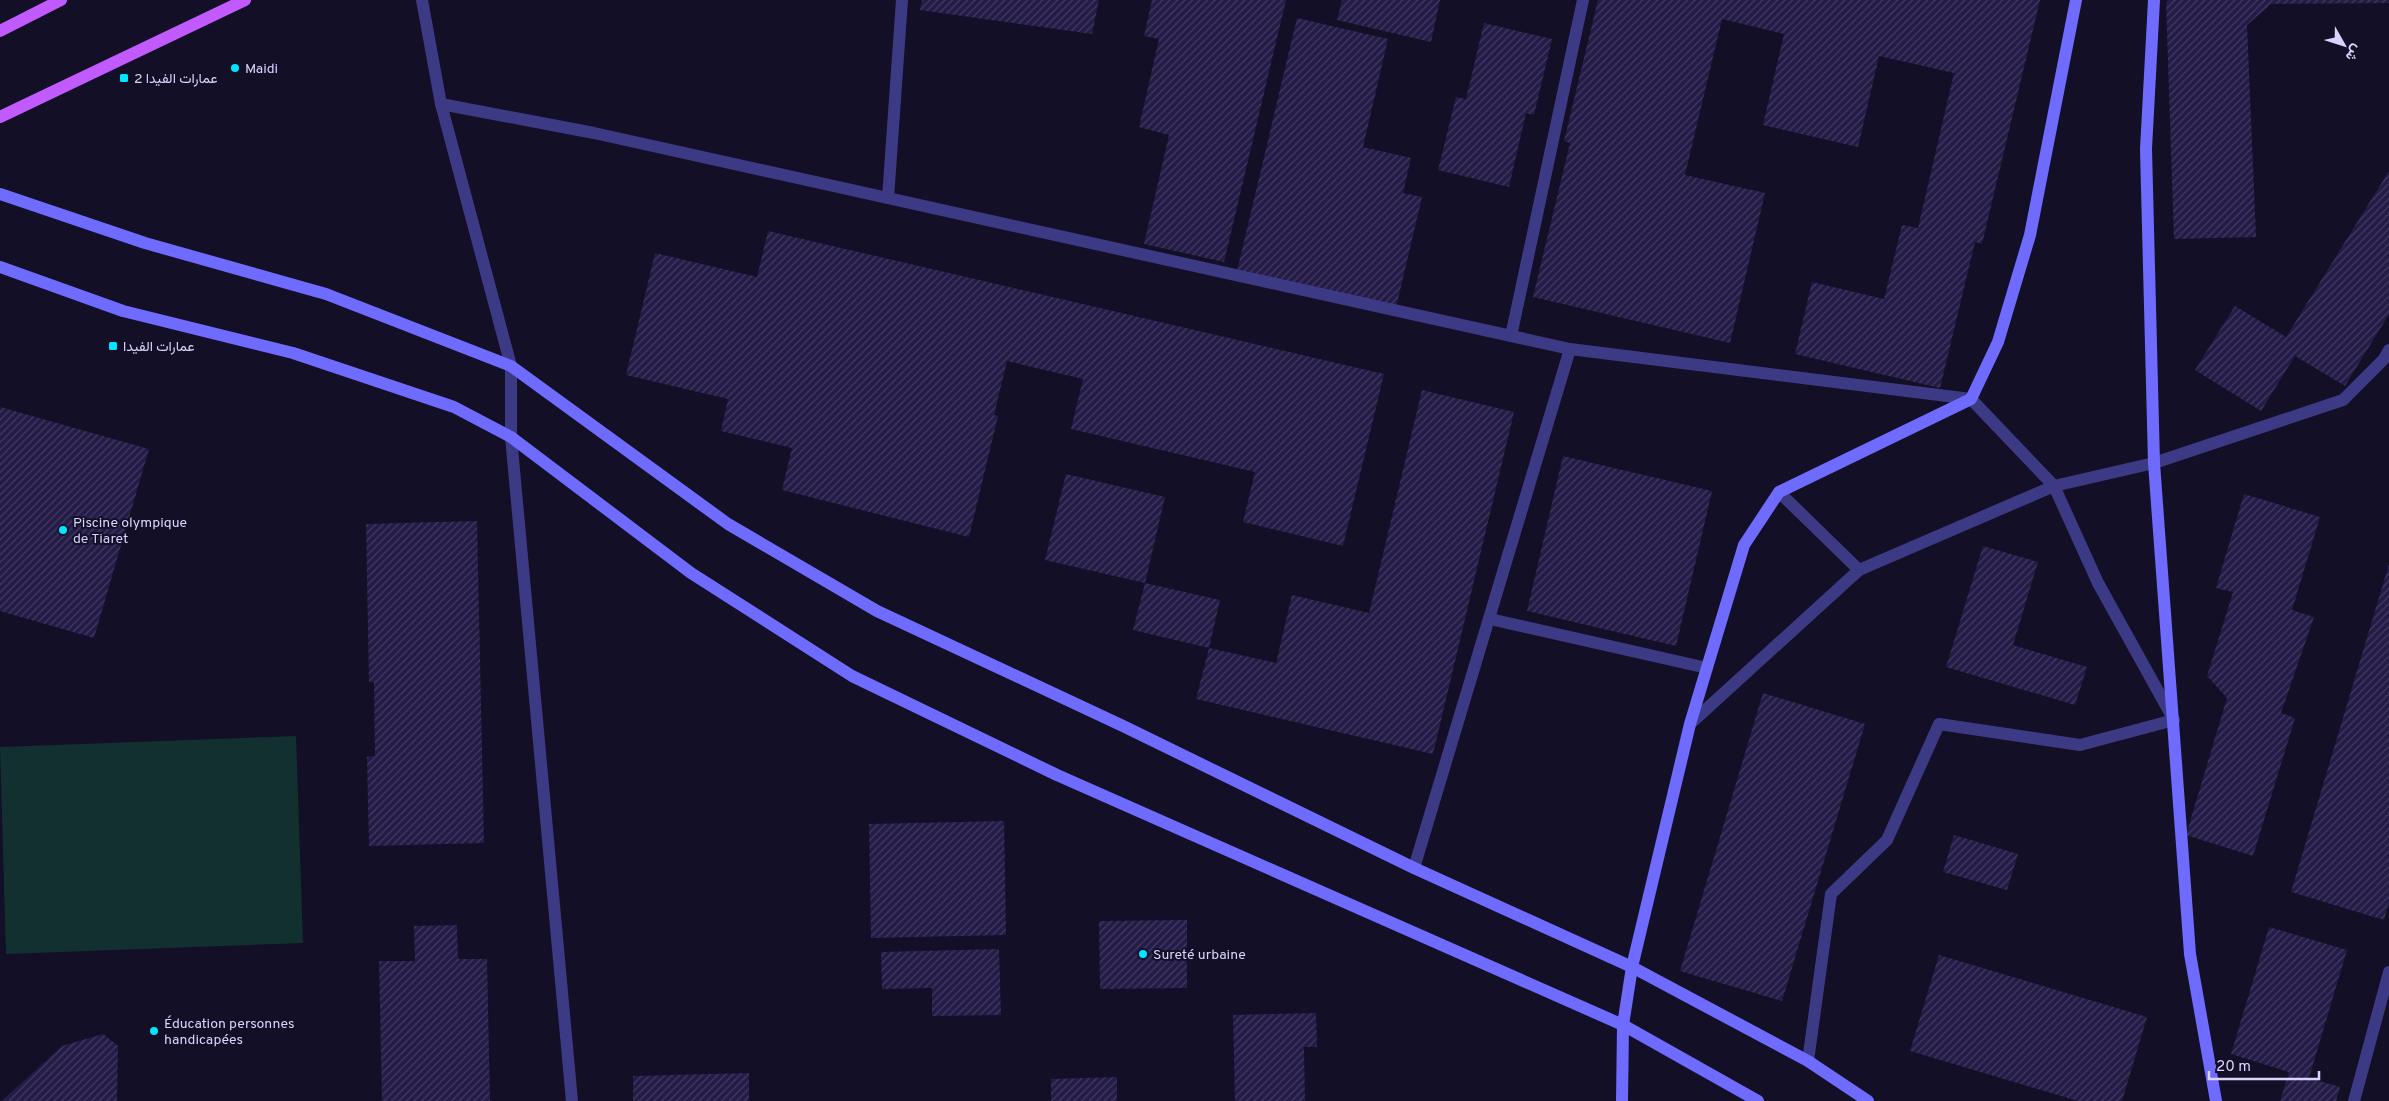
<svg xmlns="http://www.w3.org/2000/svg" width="2389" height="1101" font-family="Overpass,Vazirmatn,sans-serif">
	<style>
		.garden { fill: #12302f }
		.building { fill: url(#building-hatch) }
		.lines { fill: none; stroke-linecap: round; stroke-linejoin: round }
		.street { stroke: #3d3a85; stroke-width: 12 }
		.secondary { stroke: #6f6bff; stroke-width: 12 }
		.primary { stroke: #c25bff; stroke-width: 12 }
		.poi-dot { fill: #00e5ff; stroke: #130f26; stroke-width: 2 }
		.labels { text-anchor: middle; stroke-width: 4; stroke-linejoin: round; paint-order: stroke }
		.poi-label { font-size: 14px; fill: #d9d4ff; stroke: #130f26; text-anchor: start }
	</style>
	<defs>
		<pattern id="building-hatch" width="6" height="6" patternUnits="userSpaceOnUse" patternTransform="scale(1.25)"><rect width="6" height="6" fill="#241b47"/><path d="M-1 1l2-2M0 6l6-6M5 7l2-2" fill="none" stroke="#433b63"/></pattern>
	</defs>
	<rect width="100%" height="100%" fill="#130f26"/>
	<polygon class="garden" points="296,736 303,943 6,954 0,747"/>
	<g class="building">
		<polygon points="922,0 1099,0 1092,34 920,10"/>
		<polygon points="1152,0 1286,0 1224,262 1144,244 1169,135 1139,127 1159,39 1144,36"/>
		<polygon points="1342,0 1440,0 1431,42 1337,20"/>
		<polygon points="1598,0 2040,0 1982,244 1975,242 1940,388 1795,354 1812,282 1884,299 1902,225 1918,228 1954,73 1879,56 1858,147 1763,125 1784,34 1722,19 1685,175 1765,193 1730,343 1533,297 1570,143 1564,141"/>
		<polygon points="2168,0 2389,0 2389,3 2271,4 2247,25 2256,237 2174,239 2166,3"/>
		<polygon points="1297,18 1388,39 1363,147 1411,158 1403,193 1422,197 1396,308 1237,271"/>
		<polygon points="1484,23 1552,39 1534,115 1526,113 1509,187 1438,170 1456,97 1466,99"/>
		<polygon points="2389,171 2389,314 2345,386 2295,356 2261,411 2195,370 2235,306 2286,337"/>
		<polygon points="768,231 1384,374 1343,546 1243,522 1255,472 1071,429 1083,379 1007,361 994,415 998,416 969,537 782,490 792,448 721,431 728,399 626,375 655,253 757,277"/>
		<polygon points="1422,390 1514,412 1433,754 1196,699 1209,648 1276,663 1292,595 1369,613"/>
		<polygon points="0,407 149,449 94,638 0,611"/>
		<polygon points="1563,456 1712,491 1676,646 1527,611"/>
		<polygon points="1066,474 1165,497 1145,583 1045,560"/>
		<polygon points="2244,494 2320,517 2292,610 2314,617 2281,713 2295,718 2253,856 2186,835 2227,698 2207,676 2233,592 2216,588"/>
		<polygon points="477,521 484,843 369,846 367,757 375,756 374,682 369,682 366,524"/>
		<polygon points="1983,546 2038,562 2013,645 2087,667 2075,705 1946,667"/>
		<polygon points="2389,564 2389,903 2384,920 2291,892"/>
		<polygon points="1145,583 1220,600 1209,648 1133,630"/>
		<polygon points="1763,693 1865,724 1782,1001 1680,971"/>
		<polygon points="1004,821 1006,935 871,938 869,824"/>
		<polygon points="1954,835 2018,854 2007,890 1943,872"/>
		<polygon points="1187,920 1187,988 1100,989 1099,921"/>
		<polygon points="457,925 458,959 487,959 490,1101 382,1101 379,961 415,961 414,926"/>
		<polygon points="2269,927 2347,950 2309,1078 2340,1087 2336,1101 2280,1101 2289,1072 2231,1054"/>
		<polygon points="999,949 1001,1015 932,1016 932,988 882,989 881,952"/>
		<polygon points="1939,955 2147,1017 2122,1101 2078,1101 1910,1051"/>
		<polygon points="1316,1013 1317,1047 1304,1047 1305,1101 1235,1101 1233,1015"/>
		<polygon points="103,1034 118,1046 117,1101 2,1101 62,1046"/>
		<polygon points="749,1073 749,1101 633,1101 633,1076"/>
		<polygon points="1117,1077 1117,1101 1051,1101 1051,1079"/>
	</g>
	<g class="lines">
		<g class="street">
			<polyline points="422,0 441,104 511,366 511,437 572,1101"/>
			<polyline points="441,104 594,133 1570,349 1971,399 2054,486 2098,583 2174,720 2080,745 1939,724 1887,840 1831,894 1808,1061"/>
			<polyline points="888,198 902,0"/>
			<polyline points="1511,336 1583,0"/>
			<polyline points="1779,492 1859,570"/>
			<polyline points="1490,619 1707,668"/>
			<polyline points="1690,724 1859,570 2054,486 2154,463 2343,400 2384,359 2389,350"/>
			<polyline points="1414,868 1570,349"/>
			<polyline points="2354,1101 2389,972"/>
		</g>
		<g class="secondary">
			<polyline points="2154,0 2146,149 2154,463 2190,954 2216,1101"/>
			<polyline points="0,194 145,243 326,294 511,366 728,524 877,611 1123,726 1414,868 1632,967 1808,1061 1868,1101"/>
			<polyline points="0,267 123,311 293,353 454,407 511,437 691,573 852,676 1057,775 1623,1025 1758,1101"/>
			<polyline points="1622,1101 1623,1025 1632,967 1690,724 1744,545 1779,492 1971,399 1998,342 2030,235 2076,0"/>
		</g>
		<g class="primary">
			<polyline points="0,31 61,0"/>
			<polyline points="0,117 245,0"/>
		</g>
	</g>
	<g class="poi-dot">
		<circle cx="235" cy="68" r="5"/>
		<rect x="119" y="73" width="10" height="10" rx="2.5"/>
		<rect x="108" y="341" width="10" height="10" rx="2.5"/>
		<circle cx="63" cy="530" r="5"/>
		<circle cx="1143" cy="954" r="5"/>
		<circle cx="154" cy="1031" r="5"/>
	</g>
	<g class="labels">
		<g class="poi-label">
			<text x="245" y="73">Maidi</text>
			<text x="134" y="83">عمارات الفيدا 2</text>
			<text x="123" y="351">عمارات الفيدا</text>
			<text x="73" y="527">Piscine olympique<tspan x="73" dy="16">de Tiaret</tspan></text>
			<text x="1153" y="959">Sureté urbaine</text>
			<text x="164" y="1028">Éducation personnes<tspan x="164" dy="16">handicapées</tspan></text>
		</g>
	</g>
	<g transform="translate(2344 45) rotate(129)" stroke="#130f26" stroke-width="4" paint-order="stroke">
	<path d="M0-4L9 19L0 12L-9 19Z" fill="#d9d4ff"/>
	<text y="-8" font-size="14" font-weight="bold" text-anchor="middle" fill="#d9d4ff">ش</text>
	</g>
	<path d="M2209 1071v8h110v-8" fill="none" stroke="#d9d4ff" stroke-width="2.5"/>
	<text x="2216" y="1071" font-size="15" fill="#d9d4ff" stroke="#130f26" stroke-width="4" paint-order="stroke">20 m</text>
</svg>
